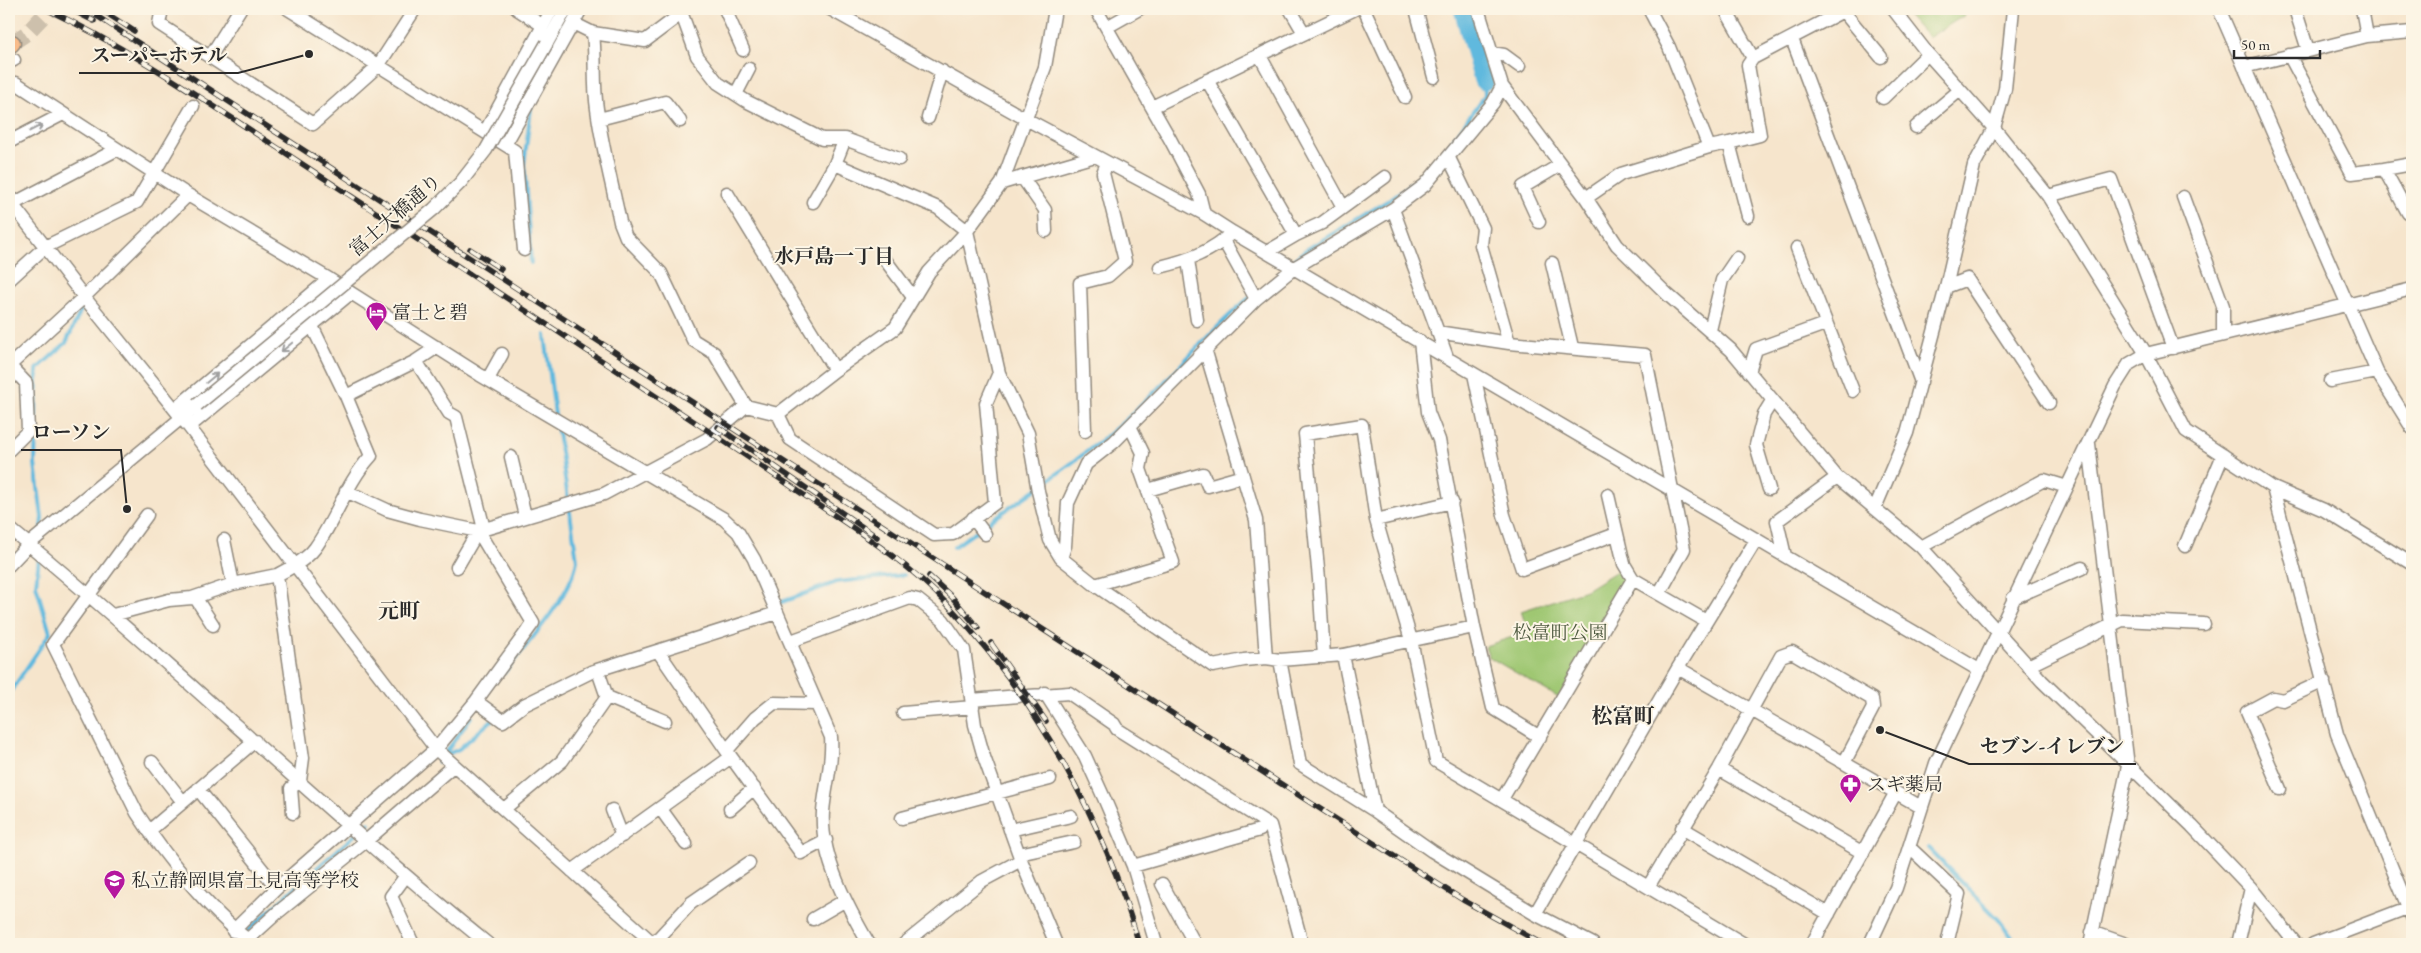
<svg xmlns="http://www.w3.org/2000/svg" width="2421" height="953" viewBox="0 0 2421 953" font-family="'EB Garamond','Noto Serif JP',serif">
  <style>
    .green { fill: #9fc772; stroke: #65794e }
    .lines { fill: none; stroke-linecap: round; stroke-linejoin: round }
    .stream { stroke: #61b9de; stroke-width: 4 }
    .river { stroke: #61b9de; stroke-width: 21 }
    .major-tunnel { stroke: #cdc0ac; stroke-width: 16; stroke-dasharray: 16 8; stroke-linecap: butt }
    .minor-casing { stroke: #90887c; stroke-width: 15 }
    .major-casing { stroke: #90887c; stroke-width: 19 }
    .minor { stroke: #fff; stroke-width: 12 }
    .major { stroke: #f9bc8a; stroke-width: 16 }
    .rail-casing { stroke: #2b2b2b; stroke-width: 5.5 }
    .rail { stroke: #fcf5e5; stroke-width: 4; stroke-dasharray: 11; stroke-linecap: butt }
    .minor-bridge-casing { stroke: #90887c; stroke-width: 15; stroke-linecap: butt }
    .minor-bridge { stroke: #fff; stroke-width: 12 }
    .oneway { stroke: #a0a0a0 }
    .labels { text-anchor: middle; dominant-baseline: central; stroke-width: 4; stroke-linejoin: round; paint-order: stroke }
    .street-label { font-size: 19px; fill: #2b2b2b; stroke: #fcf5e5 }
    .poi-label { font-size: 19px; fill: #2b2b2b; stroke: #fcf5e5; text-anchor: start }
    .park-label { font-size: 19px; fill: #4e5a40; stroke: #fcf5e5 }
    .neighbourhood-label { font-size: 20px; font-weight: bold; fill: #2b2b2b; stroke: #fcf5e5 }
    .quarter-label { font-size: 21px; font-weight: bold; fill: #2b2b2b; stroke: #fcf5e5 }
    .leader { fill: none; stroke: #2b2b2b; stroke-width: 2 }
    .callout-dot { fill: #2b2b2b; stroke: #fcf5e5; stroke-width: 2 }
    .callout-label { font-size: 20px; text-anchor: middle; font-weight: bold; fill: #2b2b2b; stroke: #fcf5e5; stroke-width: 4; stroke-linejoin: round; paint-order: stroke }
  </style>
  <rect width="100%" height="100%" fill="#fcf5e5"/>
  <filter id="ink" filterUnits="userSpaceOnUse"><feTurbulence type="fractalNoise" baseFrequency=".02" numOctaves="2"/><feDisplacementMap in="SourceGraphic" scale="10" xChannelSelector="R" yChannelSelector="G"/><feConvolveMatrix kernelMatrix="1 2 1 2 8 2 1 2 1" color-interpolation-filters="sRGB"/></filter>
  <filter id="wash" filterUnits="userSpaceOnUse"><feTurbulence type="fractalNoise" baseFrequency=".0096" numOctaves="4" result="noise"/><feDisplacementMap in="SourceGraphic" scale="20" xChannelSelector="R" yChannelSelector="G"/><feGaussianBlur stdDeviation="1.12" result="paint"/><feColorMatrix in="noise" values="0 0 0 0 0 0 0 0 0 0 0 0 0 0 0 0 0 1.4 0 .05"/><feComposite in="paint" operator="in"/></filter>
  <g filter="url(#wash)">
    <rect width="100%" height="100%" fill="#f6e5cc"/>
    <!-- green -->
    <path class="green" d="M1902 9H1963L1965 15 1928 38Z
      M1620 569 1624 585 1559 698 1489 657 1485 646 1528 632 1521 611 1586 590Z"/>
    <g class="lines">
      <!-- stream -->
      <path class="stream" d="M531 108 524 164 531 263
        M1443 154 1485 95 1484 80
        M1291 262 1304 251 1389 200 1431 170
        M545 335 555 415
        M41 530 42 517 35 464 37 369 66 343 81 310
        M954 547C1008 508 1065 471 1116 428 1164 388 1202 337 1249 298
        M779 603 837 582 904 575
        M504 673C526 645 572 595 577 560L557 425
        M9 694 50 633 36 585 39 557
        M446 755 459 749 492 720
        M439 762 471 717
        M1928 848 1999 920 2017 944
        M233 944 319 866 369 823"/>
      <!-- river -->
      <path class="river" d="M1464 9 1484 80"/>
    </g>
  </g>
  <g filter="url(#ink)">
    <g class="lines">
      <!-- major-tunnel -->
      <path class="major-tunnel" d="M12 43 27 33 50 9"/>
      <defs>
        <path id="minor" d="M162 9 159 24 313 124 378 66 415 9
          M288 9 515 151 524 250
          M517 9 542 25
          M680 9 697 56 718 83 746 101 822 139H845L899 159
          M725 9 743 50
          M830 9 1026 119 1204 214 1232 232 1979 670
          M1096 9 1170 139 1199 194 1204 214
          M1290 9 1304 33
          M1364 9 1405 97
          M1416 9 1434 77
          M1478 9 1502 86 1586 198 1617 245 1668 295 1731 350 1837 477 1921 547 2042 681 2192 826 2251 888 2296 944
          M1649 9 1669 47 1709 147
          M1725 9 1753 58 1847 9
          M1893 9 1928 54 1994 128 2048 196 2146 354 2186 431 2273 488 2324 510 2412 564
          M2219 9 2377 372 2412 428
          M2295 9 2308 50
          M2362 9 2367 36
          M1843 11 1881 57
          M573 23 593 33 645 41 681 14
          M1107 27 1139 9
          M593 33C596 58 593 83 597 109 602 147 612 184 620 222L626 237 661 273 693 340 714 353 746 406
          M1792 39 1921 382
          M547 43 566 9
          M1492 53 1504 55 1519 66
          M2289 55 2352 173 2384 169 2408 213
          M1260 56 1343 207
          M210 57 240 9
          M9 62 14 60
          M2244 67 2367 36 2412 32
          M1207 80 1296 235
          M9 86 16 83 188 195 329 279 480 375 724 519 738 532 754 559 831 737C833 764 825 786 823 812 820 856 848 908 869 944
          M1502 86 1493 103 1425 185 1393 209 1294 268 1256 299 1114 442 1086 464 1068 503 1065 546 1061 558 1095 585 1213 666 1244 660 1266 658 1280 660 1343 655 1474 627 1493 708 1540 737
          M736 94 749 69
          M1883 98 1928 54
          M1152 107 1355 9
          M928 118 942 71
          M599 119 665 102 680 121
          M1916 127 1960 90
          M485 132 552 9
          M845 139 835 164 938 208 967 231 999 373 1028 433 1038 491 1050 540 1061 558
          M9 142 63 114
          M506 143 581 9
          M1729 143 1760 135 1748 65 1753 58
          M1449 158 1483 228 1481 245 1509 343
          M2384 169 2412 164
          M1022 177 1045 210 1046 231
          M1002 183 1095 156
          M727 193 835 370
          M2048 196 2111 179 2173 348
          M2183 197 2223 306V335
          M1586 198 1621 174 1709 147 1729 143 1748 216
          M9 200 84 297 189 427 436 749 654 944
          M813 202 835 164
          M9 206 116 150
          M1393 209 1447 357
          M1539 222 1523 187 1560 165
          M1224 241 1256 299
          M1797 248 1853 391
          M1267 252 1296 235 1322 223 1385 177
          M1188 260 1197 320
          M886 261 913 297
          M1552 263 1572 347
          M1160 267C1185 261 1213 252 1232 232
          M9 280 45 247 137 202 193 106
          M1946 287 1967 279 2049 403
          M1710 330 1722 280 1737 258
          M1437 332 1509 343 1645 355 1684 549 1659 594
          M1420 341 1428 412 1439 440 1474 627
          M1205 349 1256 520 1266 658
          M416 361 449 413 456 417 484 529
          M9 365 26 383 28 431 9 450
          M9 366 84 297 188 195
          M1749 372 1756 349 1825 324
          M1474 374 1504 515 1522 569 1616 534
          M488 379 502 354
          M2330 381 2377 372
          M346 396 416 361 437 347
          M175 409 329 279
          M778 414 790 439 934 535 953 534 995 503 986 403 999 373
          M189 427 351 293
          M1085 431 1080 283 1108 276 1125 261 1103 173 1107 163
          M2089 444 2128 766 2090 944
          M511 457 525 516
          M2273 488 2337 734 2412 917
          M1769 489 1756 445 1764 414 1772 401
          M1148 490 1203 474 1208 486 1243 476
          M346 491 387 510 420 519 478 531 604 494 707 439 746 406 778 414 835 370 895 328 929 272 967 231 1002 183 1045 67 1055 9
          M1608 495 1624 564 1633 579
          M1875 508 1907 433 1946 287 1974 165 1994 128 2005 89 2013 9
          M147 515 53 644 137 813C164 855 208 909 248 940
          M973 518 985 534
          M1376 520 1452 502
          M9 528C172 662 324 811 488 944
          M224 540 233 584
          M2185 546 2223 455
          M1921 547 2044 480 2067 487
          M1785 556 1777 521 1837 477
          M9 565 29 544 197 405
          M1095 585 1173 562 1140 469 1143 453 1130 426
          M195 597 213 625
          M2013 598 2082 568
          M113 615 169 600 192 598 233 584 277 575
          M791 641 910 598 918 600 943 620 964 650 975 725 984 757 1021 860 1056 944
          M658 651 731 757 801 853 826 840
          M1343 655 1375 811
          M1324 657 1319 579 1305 434 1362 425 1376 520 1411 640 1436 761 1744 944
          M1280 660 1300 764 1375 811 1432 851 1535 914 1593 944
          M2028 666 2122 620 2204 624
          M1678 668 1921 807
          M1045 693 1085 756 1104 798 1133 866 1156 944
          M1029 696 1069 693 1114 724 1117 729 1270 825 1302 944
          M607 697 665 721
          M972 700 1019 696
          M476 701 503 721 524 705 591 672 777 613
          M903 713 973 707
          M727 750 755 718 774 703 816 704
          M152 762 183 802
          M1719 769 1863 853
          M198 789 277 888
          M2280 789 2247 712 2273 698 2283 700 2324 681
          M1502 799 1633 579 1706 621
          M660 808 686 844
          M504 809 562 761 607 697 598 671
          M730 809 754 788
          M612 810 622 836
          M293 813 291 788 300 781 303 758 277 575C290 568 306 560 315 548 336 519 346 483 371 456L346 396 312 326
          M902 818 1050 779
          M1682 828 1829 914
          M1010 830 1071 816
          M149 831 255 741
          M1909 847 1959 894 1947 944
          M1019 854 1074 842
          M1133 866 1260 830
          M572 871 731 757
          M405 877 391 896 413 944
          M1162 884 1195 944
          M1648 887 1719 769 1781 656 1792 652 1872 699 1873 708 1844 763
          M1535 914 1678 668 1756 540
          M813 919 844 901
          M233 931 277 888 436 749 476 701 533 623 478 531 457 567
          M2092 932 2126 944
          M243 944 277 913 366 841 454 765
          M653 944 691 903 749 863
          M904 944 982 881 1021 860
          M1812 944 1895 794
          M1870 944 1896 888 1936 763 2115 386 2129 364 2146 354 2412 289
          M2238 944 2251 888
          M2313 944 2407 908"/>
        <path id="major" d="M9 45 12 43"/>
      </defs>
      <!-- minor casing -->
      <use href="#minor" class="minor-casing"/>
      <!-- major casing -->
      <use href="#major" class="major-casing"/>
      <!-- minor -->
      <use href="#minor" class="minor"/>
      <!-- major -->
      <use href="#major" class="major"/>
      <defs>
        <path id="rail" d="M46 9C129 48 204 100 281 150 376 213 471 275 566 337 645 389 723 440 801 493 851 527 906 560 948 605 1036 698 1104 821 1139 944
          M70 9 94 21
          M86 9 1289 789 1463 900 1542 944
          M100 9 134 31
          M470 249 501 269
          M718 427 877 537
          M929 576 952 597 978 628
          M991 643 1046 721"/>
      </defs>
      <!-- rail casing -->
      <use href="#rail" class="rail-casing"/>
      <!-- rail -->
      <use href="#rail" class="rail"/>
      <defs>
        <path id="minor-bridge" d="M197 405 434 209 461 182 486 150 547 43"/>
      </defs>
      <!-- minor-bridge casing -->
      <use href="#minor-bridge" class="minor-bridge-casing"/>
      <!-- minor-bridge -->
      <use href="#minor-bridge" class="minor-bridge"/>
    </g>
    <!-- one-way arrows -->
    <defs><path id="oneway-shaft" d="M-6 0H5M1.5-3L5.5 0L1.5 3" fill="none" stroke-width="1.6" stroke-linecap="round" stroke-linejoin="round" transform="scale(1.25)"/></defs>
    <g class="oneway">
      <use href="#oneway-shaft" transform="translate(36 128) rotate(-27)"/>
      <use href="#oneway-shaft" transform="translate(287 347) rotate(141)"/>
      <use href="#oneway-shaft" transform="translate(212 378) rotate(-40)"/>
    </g>
  </g>
  <!-- icons -->
  <defs>
    <symbol id="hotel-pin" viewBox="-11 -11 22 30"><path d="M0 17L-7.5 6A9.5 9.5 0 1 1 7.5 6Z" fill="#b5179e" stroke="#fcf5e5"/><path d="M-6-4.5h1.5V1H6V5H4.5V3h-9V5H-6ZM-4 0a1.8 1.8 0 1 1 3.6 0ZM.5 0V-2.5h3Q6-2.5 6 0Z" fill="#fff"/></symbol>
    <symbol id="pharmacy-pin" viewBox="-11 -11 22 30"><path d="M0 17L-7.5 6A9.5 9.5 0 1 1 7.5 6Z" fill="#b5179e" stroke="#fcf5e5"/><path d="M-2-6h4v4h4v4h-4v4h-4v-4h-4v-4h4Z" fill="#fff"/></symbol>
    <symbol id="school-pin" viewBox="-11 -11 22 30"><path d="M0 17L-7.5 6A9.5 9.5 0 1 1 7.5 6Z" fill="#b5179e" stroke="#fcf5e5"/><path d="M0-5L7-2L0 1L-7-2ZM-4 1L0 2.5L4 1V4Q0 6-4 4Z" fill="#fff"/></symbol>
  </defs>
  <g fill-rule="evenodd">
    <use href="#hotel-pin" x="364" y="300" width="25" height="34"/>
    <use href="#pharmacy-pin" x="1838" y="772" width="25" height="34"/>
    <use href="#school-pin" x="102" y="868" width="25" height="34"/>
  </g>
  <g class="labels">
    <!-- street labels -->
    <g class="street-label">
      <text transform="translate(395 215) rotate(-41)">富士大橋通り</text>
    </g>
    <!-- poi labels -->
    <g class="poi-label">
      <text x="392" y="312">富士と碧</text>
      <text x="1867" y="784">スギ薬局</text>
      <text x="131" y="880">私立静岡県富士見高等学校</text>
    </g>
    <!-- park labels -->
    <g class="park-label">
      <text x="1560" y="632">松富町公園</text>
    </g>
    <!-- neighbourhood labels -->
    <g class="neighbourhood-label">
      <text x="834" y="256">水戸島一丁目</text>
    </g>
    <!-- quarter labels -->
    <g class="quarter-label">
      <text x="399" y="610">元町</text>
      <text x="1623" y="715">松富町</text>
    </g>
  </g>
  <!-- callouts -->
  <path class="leader" d="M309 54L238 73H79M127 509L121 450H21M1880 730L1969 764H2136"/>
  <g class="callout-dot">
    <circle cx="309" cy="54" r="5"/>
    <circle cx="127" cy="509" r="5"/>
    <circle cx="1880" cy="730" r="5"/>
  </g>
  <g class="callout-label">
    <text x="159" y="62">スーパーホテル</text>
    <text x="71" y="439">ローソン</text>
    <text x="2052" y="753">セブン-イレブン</text>
  </g>
  <!-- margin -->
  <rect width="2421" height="953" fill="none" stroke="#fcf5e5" stroke-width="30"/>
  <!-- scale -->
  <path d="M2234 50v8h86v-8" fill="none" stroke="#2b2b2b" stroke-width="2.5"/>
  <text x="2241" y="50" font-size="15" fill="#2b2b2b" stroke="#fcf5e5" stroke-width="4" paint-order="stroke">50 m</text>
</svg>
